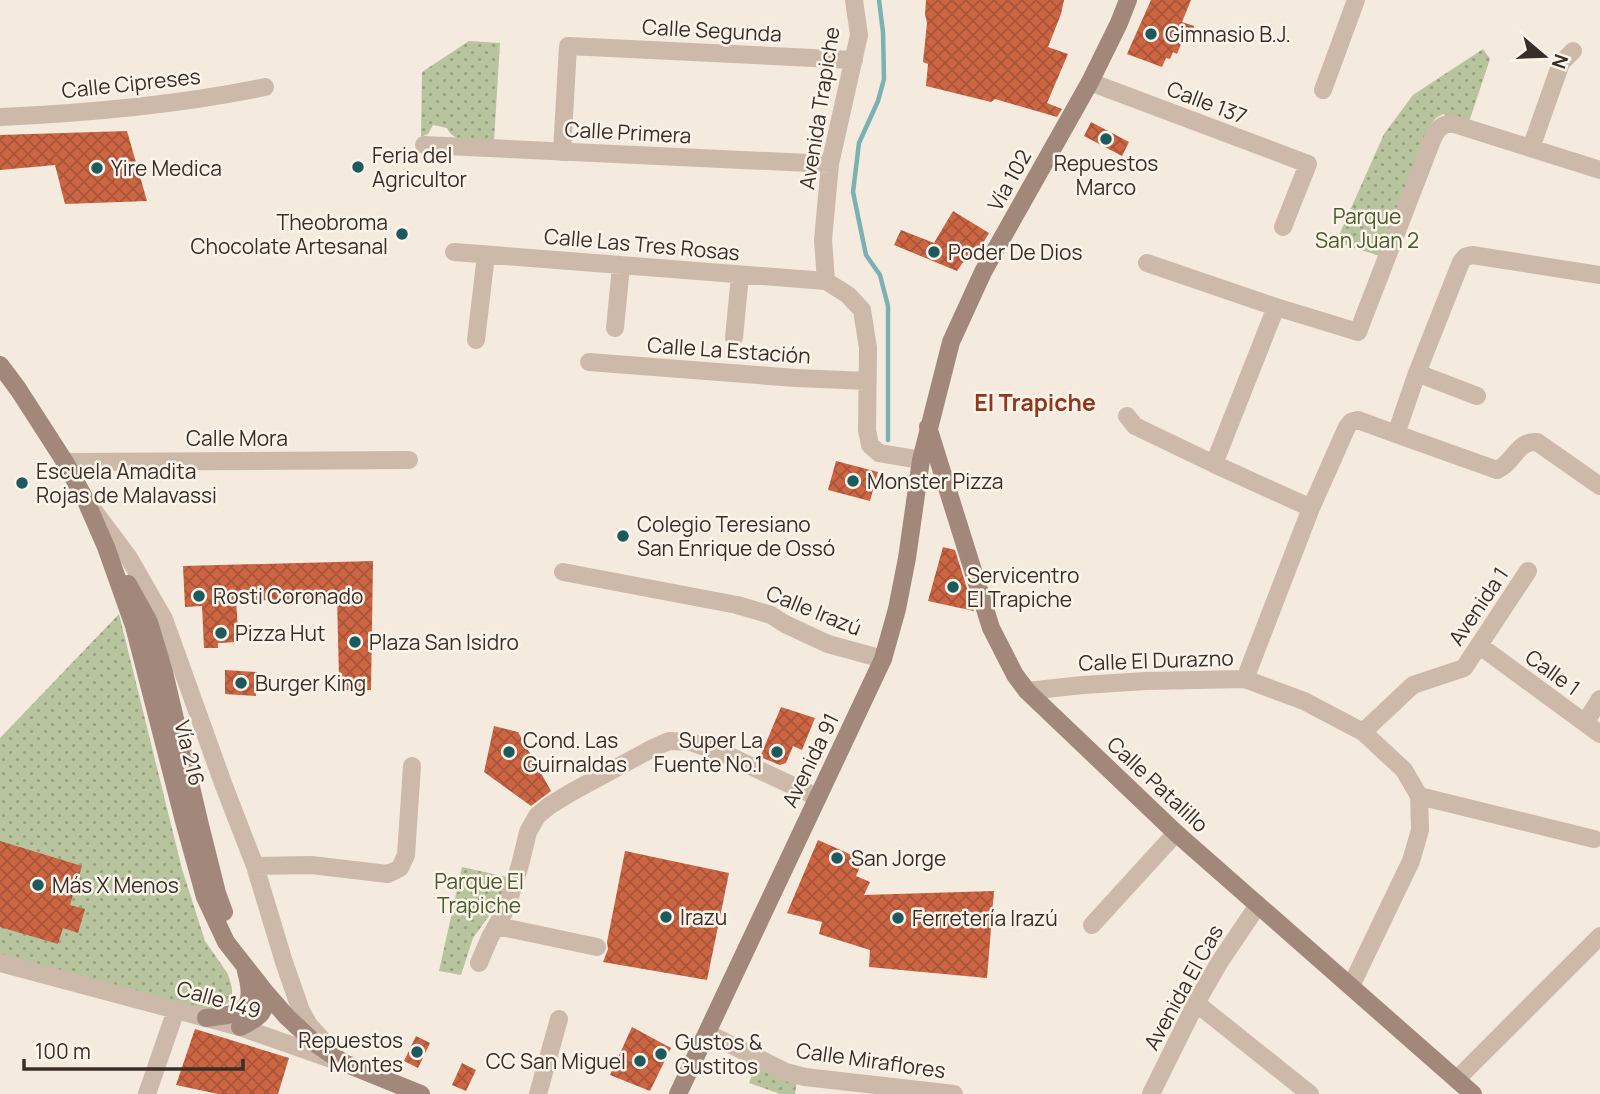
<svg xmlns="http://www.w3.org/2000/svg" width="1600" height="1094" viewBox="0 0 1600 1094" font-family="Manrope,sans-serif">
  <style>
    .park { fill: url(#park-dots) }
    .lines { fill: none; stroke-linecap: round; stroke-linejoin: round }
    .stream { stroke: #7bb1b3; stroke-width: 4.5 }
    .building { fill: url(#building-cross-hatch) }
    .street { stroke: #cdb9a9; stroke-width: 18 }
    .secondary { stroke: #a1887a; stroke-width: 18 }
    .poi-dot { fill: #1c5a5e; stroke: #fbf4eb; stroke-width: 2.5 }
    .labels { text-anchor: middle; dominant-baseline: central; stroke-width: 5; stroke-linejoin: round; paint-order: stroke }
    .street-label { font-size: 21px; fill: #3a2e29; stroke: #fbf4eb }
    .poi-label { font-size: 21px; fill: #3a2e29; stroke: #fbf4eb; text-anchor: start }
    .park-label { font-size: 21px; fill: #495a2b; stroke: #fbf4eb }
    .neighbourhood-label { font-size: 23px; font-weight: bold; fill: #8e381d; stroke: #fbf4eb }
  </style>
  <defs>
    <pattern id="park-dots" width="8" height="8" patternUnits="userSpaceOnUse" patternTransform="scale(1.75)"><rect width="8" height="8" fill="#b7c49d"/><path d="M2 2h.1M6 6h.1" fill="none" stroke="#96a080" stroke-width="1.8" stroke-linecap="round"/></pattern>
    <pattern id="building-cross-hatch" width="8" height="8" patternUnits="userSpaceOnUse" patternTransform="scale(1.75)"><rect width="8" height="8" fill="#cd6543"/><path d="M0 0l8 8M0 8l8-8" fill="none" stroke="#a75438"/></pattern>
  </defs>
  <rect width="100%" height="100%" fill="#f4eade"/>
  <!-- park -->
  <path class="park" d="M469 41 500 43 494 141C478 140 455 145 447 128L433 125 428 134 421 137 422 72Z
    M1483 49 1490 59 1469 122 1443 114 1436 118 1430 125 1380 256 1336 242 1384 134 1413 95Z
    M119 614 182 869 205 941 228 974 232 988V997L228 1003 215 1010H202L0 956V738Z
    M462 867 507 877 499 902 473 938 461 975 439 971Z
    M756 1065 797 1081 795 1094H780L749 1083Z"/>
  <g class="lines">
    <!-- stream -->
    <path class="stream" d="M879 0 883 32 884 79 878 101 859 143 853 192 866 255 880 275 888 306V440"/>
  </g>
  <!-- building -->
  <path class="building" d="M926 0H1064L1061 14 1048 47 1068 54 1047 103 1062 109 1057 117 995 99 991 102 926 86 928 64 923 62 927 23 925 14Z
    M1151 0H1191L1182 22 1194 26 1191 42 1183 39 1177 54 1173 52 1170 59 1166 58 1162 67 1127 54Z
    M1091 122 1129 142 1122 156 1084 136Z
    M127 131 147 201 65 204 55 165 0 170V135Z
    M953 211 989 233 976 255 970 252 957 271 894 245 901 230 934 243Z
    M836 461 878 472 870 501 828 490Z
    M943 547 955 550 974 611 928 601Z
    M373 561 371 690H344L343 677H339L337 598 236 601 239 642 218 643V648H204L202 606 185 607 183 566Z
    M225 670 257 672 256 696 225 694Z
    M781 707 815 718 802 750 793 746 786 763 780 765 760 757Z
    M494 726 518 732 551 791 531 806 484 772Z
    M818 840 863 860 856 876 870 882 864 895 994 891 987 978 869 967 870 950 819 934 822 922 787 913Z
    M0 841 82 866 70 905 85 909 78 933 63 928 58 944 0 927Z
    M625 851 729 873 707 980 603 962 608 949 607 942Z
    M632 1027 671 1048 650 1091 610 1075Z
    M195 1029 289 1058 278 1094H218L176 1085Z
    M416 1036 430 1043 418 1068 404 1061Z
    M462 1063 476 1070 466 1091 452 1085Z"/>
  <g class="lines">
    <!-- street -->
    <path class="street" d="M854 0 859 35 830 164 823 240 826 281 848 295 862 310 868 348 867 430 870 445 879 453 921 460
      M1090 82 1308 164 1283 227
      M1323 90 1356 0
      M0 117C88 113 178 105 265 87
      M424 145 830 164
      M1531 148 1561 63 1573 51
      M562 152 568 46 854 60
      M454 252 826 281
      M1147 263 1276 307
      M615 328 621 266
      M734 338 740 275
      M476 340 486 255
      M589 362 796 378 867 381
      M1417 373 1477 396
      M1127 416 1135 426 1214 464
      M1396 434 1497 470C1513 464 1517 440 1537 442L1600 486
      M65 462 409 460
      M1311 508 1214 464 1276 307 1358 332 1433 138C1437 129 1441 125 1451 123L1600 170
      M94 511 129 558 164 619 224 786 255 866 284 962 301 1011 309 1025 330 1048
      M563 572 737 605 771 615 785 624 828 644 883 659
      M1480 646 1600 734
      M1245 679 1311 508 1347 427 1351 422 1358 420 1396 434 1417 373 1461 262 1465 257 1472 255 1600 275
      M1027 691 1083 685 1146 681 1245 679 1304 701 1363 732 1404 770 1419 796 1420 830 1411 861 1351 986
      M1585 723 1600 699
      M1363 732 1413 685 1464 668 1528 571
      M1419 796 1594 839
      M255 866 311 865 388 874 400 868 406 855 412 766
      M1092 925 1176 833
      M497 926 597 947
      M0 963 240 1027 334 1060
      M479 963 490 937 506 909 520 865 528 832 537 816 549 806 570 793 653 748 669 741 691 742 727 755 817 797
      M1196 1003 1310 1094
      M707 1033 786 1072 805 1077 954 1094
      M1457 1079 1600 936
      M147 1094 176 1010
      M538 1094 559 1019
      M1151 1094 1196 1003 1219 963 1258 905"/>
    <!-- secondary -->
    <path class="secondary" d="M0 365 18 389 65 462 86 501 106 547 134 626 184 821 205 897 226 942 266 993 287 1017 316 1044 344 1063 421 1094
      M928 427 991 628 1015 675 1027 691 1176 833 1473 1094
      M128 584 149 622 164 672 200 825 217 893 224 912
      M206 1018C243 1014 257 1011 246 971
      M240 1027C258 1018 266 1015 266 993
      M678 1094 883 659 897 609 907 558 921 460 951 342 983 272 1090 82 1119 23 1128 0"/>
  </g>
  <!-- markers -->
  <g class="poi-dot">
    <circle cx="1151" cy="34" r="7"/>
    <circle cx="1106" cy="139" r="7"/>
    <circle cx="358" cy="167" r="7"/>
    <circle cx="97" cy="168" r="7"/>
    <circle cx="402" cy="234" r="7"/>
    <circle cx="934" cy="252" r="7"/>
    <circle cx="853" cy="481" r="7"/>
    <circle cx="22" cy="483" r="7"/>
    <circle cx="623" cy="536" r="7"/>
    <circle cx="953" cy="587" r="7"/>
    <circle cx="199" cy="596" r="7"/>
    <circle cx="221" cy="633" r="7"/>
    <circle cx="355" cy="642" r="7"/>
    <circle cx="241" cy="683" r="7"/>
    <circle cx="509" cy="752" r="7"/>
    <circle cx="777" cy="752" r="7"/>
    <circle cx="837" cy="858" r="7"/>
    <circle cx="38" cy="885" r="7"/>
    <circle cx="666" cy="917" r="7"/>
    <circle cx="898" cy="918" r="7"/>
    <circle cx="417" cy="1052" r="7"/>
    <circle cx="661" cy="1054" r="7"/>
    <circle cx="640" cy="1061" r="7"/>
  </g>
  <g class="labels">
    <!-- street labels -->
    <g class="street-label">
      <text transform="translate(712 30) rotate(3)">Calle Segunda</text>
      <text transform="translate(131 83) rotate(-6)">Calle Cipreses</text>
      <text transform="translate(1207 102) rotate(21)">Calle 137</text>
      <text transform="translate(819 108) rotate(-81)">Avenida Trapiche</text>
      <text transform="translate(628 132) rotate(3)">Calle Primera</text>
      <text transform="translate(1009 180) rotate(-61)">Vía 102</text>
      <text transform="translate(642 244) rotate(5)">Calle Las Tres Rosas</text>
      <text transform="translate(729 350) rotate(4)">Calle La Estación</text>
      <text x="237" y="438">Calle Mora</text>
      <text transform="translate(1478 606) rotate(-56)">Avenida 1</text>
      <text transform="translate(814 610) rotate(22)">Calle Irazú</text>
      <text transform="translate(1156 660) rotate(-2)">Calle El Durazno</text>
      <text transform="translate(1553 672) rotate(36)">Calle 1</text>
      <text transform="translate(190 753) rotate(76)">Vía 216</text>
      <text transform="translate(810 760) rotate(-64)">Avenida 91</text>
      <text transform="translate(1158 784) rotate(43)">Calle Patalillo</text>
      <text transform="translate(1183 987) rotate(-61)">Avenida El Cas</text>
      <text transform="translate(219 999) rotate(16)">Calle 149</text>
      <text transform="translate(871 1060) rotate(8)">Calle Miraflores</text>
    </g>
    <!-- poi labels -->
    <g class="poi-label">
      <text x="1165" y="34">Gimnasio B.J.</text>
      <text x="372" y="155">Feria del<tspan x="372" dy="24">Agricultor</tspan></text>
      <text x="1106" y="163" text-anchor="middle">Repuestos<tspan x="1106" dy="24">Marco</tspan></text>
      <text x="111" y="168">Yire Medica</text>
      <text x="388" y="222" text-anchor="end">Theobroma<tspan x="388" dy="24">Chocolate Artesanal</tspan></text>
      <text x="948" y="252">Poder De Dios</text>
      <text x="36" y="471">Escuela Amadita<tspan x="36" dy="24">Rojas de Malavassi</tspan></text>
      <text x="867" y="481">Monster Pizza</text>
      <text x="637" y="524">Colegio Teresiano<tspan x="637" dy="24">San Enrique de Ossó</tspan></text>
      <text x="967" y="575">Servicentro<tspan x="967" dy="24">El Trapiche</tspan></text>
      <text x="213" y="596">Rosti Coronado</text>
      <text x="235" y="633">Pizza Hut</text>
      <text x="369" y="642">Plaza San Isidro</text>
      <text x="255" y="683">Burger King</text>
      <text x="523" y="740">Cond. Las<tspan x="523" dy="24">Guirnaldas</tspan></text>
      <text x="763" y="740" text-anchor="end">Super La<tspan x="763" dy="24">Fuente No.1</tspan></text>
      <text x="851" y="858">San Jorge</text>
      <text x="52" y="885">Más X Menos</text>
      <text x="680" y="917">Irazu</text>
      <text x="912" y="918">Ferretería Irazú</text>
      <text x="403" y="1040" text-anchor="end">Repuestos<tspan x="403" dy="24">Montes</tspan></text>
      <text x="675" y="1042">Gustos &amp;<tspan x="675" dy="24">Gustitos</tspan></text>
      <text x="626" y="1061" text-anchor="end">CC San Miguel</text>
    </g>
    <!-- park labels -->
    <g class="park-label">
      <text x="1367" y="216">Parque<tspan x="1367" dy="24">San Juan 2</tspan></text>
      <text x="479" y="881">Parque El<tspan x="479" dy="24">Trapiche</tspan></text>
    </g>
    <!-- neighbourhood labels -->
    <g class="neighbourhood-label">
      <text x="1035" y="402">El Trapiche</text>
    </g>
  </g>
  <!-- north arrow -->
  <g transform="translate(1544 56) rotate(109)" stroke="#fbf4eb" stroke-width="5" paint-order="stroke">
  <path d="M0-5L12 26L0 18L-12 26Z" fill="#3a2e29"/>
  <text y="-10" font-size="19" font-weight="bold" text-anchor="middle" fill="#3a2e29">N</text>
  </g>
  <!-- scale -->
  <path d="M24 1059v10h219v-10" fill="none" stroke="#3a2e29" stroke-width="3.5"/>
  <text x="35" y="1059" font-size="21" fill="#3a2e29" stroke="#fbf4eb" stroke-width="5" paint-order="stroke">100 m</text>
</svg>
